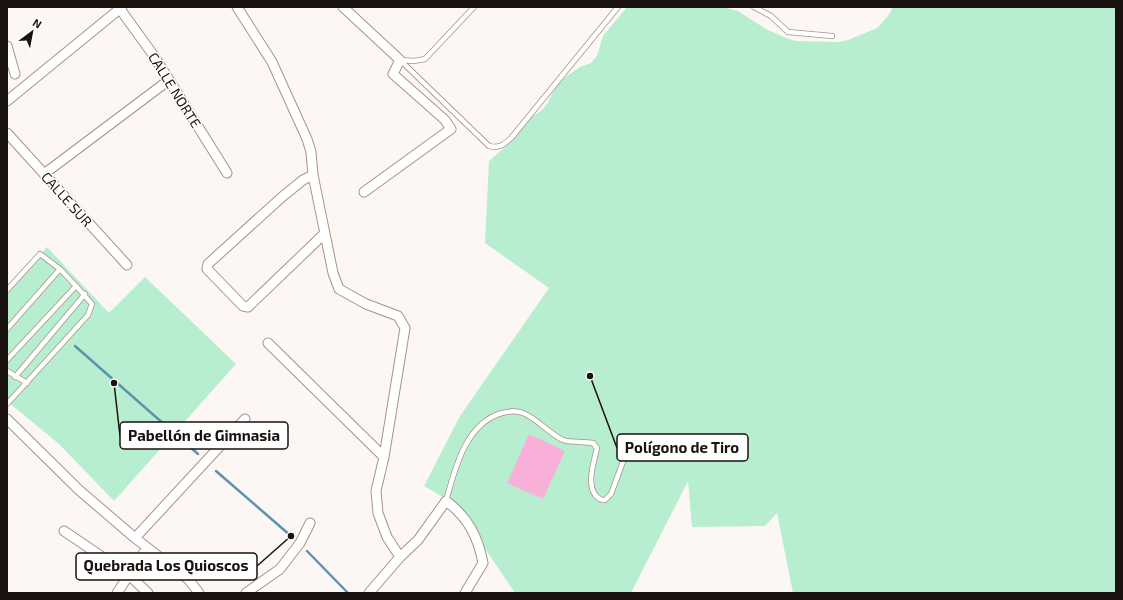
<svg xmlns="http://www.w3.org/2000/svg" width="1123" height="600" viewBox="0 0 1123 600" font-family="'Exo 2',sans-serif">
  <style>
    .green { fill: #b7eed0 }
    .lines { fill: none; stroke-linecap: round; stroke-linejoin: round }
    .stream { stroke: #5b94ae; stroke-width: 2.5 }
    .building { fill: #f9b0d8 }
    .lane-casing { stroke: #a99286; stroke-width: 6 }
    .street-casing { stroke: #a99286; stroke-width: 11 }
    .lane { stroke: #fff; stroke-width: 4.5 }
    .street { stroke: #fff; stroke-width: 9 }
    .labels { text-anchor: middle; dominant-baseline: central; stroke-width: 3; stroke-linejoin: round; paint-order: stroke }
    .street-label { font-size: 14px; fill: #1a120e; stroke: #fff }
    .leader { fill: none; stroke: #1a120e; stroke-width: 1.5 }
    .callout-dot { fill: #1a120e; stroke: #fff; stroke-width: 1.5 }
    .callout { fill: #fff; stroke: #1a120e; stroke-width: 1.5 }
    .callout-label { font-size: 15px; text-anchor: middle; font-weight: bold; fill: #1a120e }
  </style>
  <rect width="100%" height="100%" fill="#fcf7f4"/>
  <!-- green -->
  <path class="green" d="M627 7H722L738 11 766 29 786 38 796 41 838 42 848 40 877 28 888 16 893 7H1116V593H793L777 513 765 526 692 527 688 481 631 593H515L455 504 424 486 460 416 549 288 485 243 489 161 512 141 513 135 523 122 541 111 547 104 556 86 564 78 580 67 591 63 597 56 603 36Z
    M47 247 109 313 145 277 236 364 114 501 59 444 7 401V292Z"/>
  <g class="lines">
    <!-- stream -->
    <path class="stream" d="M75 346 198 454
      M216 471 291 536
      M307 551 348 593"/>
  </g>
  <!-- building -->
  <path class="building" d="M529 434 565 451 543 499 507 483Z"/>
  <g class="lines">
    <defs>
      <path id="lane" d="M754 7 771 16 788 32 832 36
        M400 60 489 146C499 149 505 144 512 137L618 7
        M400 60 414 61 425 59 474 7
        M7 290 40 254 60 269 76 286
        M7 329 60 269
        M7 360 76 286 92 304 88 315 7 404
        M7 371 27 383
        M15 377 85 294
        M446 501C455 468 466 423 502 413 509 411 516 410 523 413 538 419 548 433 563 440 571 443 585 441 593 443L597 448C594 462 583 492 602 500H605L611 494 631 440"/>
      <path id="street" d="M237 7 272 62 307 139 311 152 313 175 333 273 339 289 366 304 398 316 405 328 384 457 376 491 378 513 387 537 400 557 369 593
        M343 7 400 60 393 74 445 120 451 129 364 192
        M120 9 154 56 227 173
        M7 46 15 74
        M7 101 122 7
        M7 133 127 265
        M44 174 169 80
        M313 175 303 180 282 197 208 264 207 269 243 306 248 307 324 234
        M268 343 384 457
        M7 419 79 490 135 538 189 580 199 593
        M64 531 129 575 148 593
        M135 538 245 419
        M400 557 418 540 446 501C468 517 478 537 483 563L465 593
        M117 593 147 548
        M246 593 280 569 300 543 310 523"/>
    </defs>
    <!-- lane casing -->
    <use href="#lane" class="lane-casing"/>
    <!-- street casing -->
    <use href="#street" class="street-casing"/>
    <!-- lane -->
    <use href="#lane" class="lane"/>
    <!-- street -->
    <use href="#street" class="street"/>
  </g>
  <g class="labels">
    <!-- street labels -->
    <g class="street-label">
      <text transform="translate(175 90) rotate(58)">CALLE NORTE</text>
      <text transform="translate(67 199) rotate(48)">CALLE SUR</text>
    </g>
  </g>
  <!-- callouts -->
  <path class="leader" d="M114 383L120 436M590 376L617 448M291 536L257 566"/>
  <g class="callout-dot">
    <circle cx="114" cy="383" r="4"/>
    <circle cx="590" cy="376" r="4"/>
    <circle cx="291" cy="536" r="4"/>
  </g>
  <g class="callout">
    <rect x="120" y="422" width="168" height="27" rx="4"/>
    <rect x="617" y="434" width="131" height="27" rx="4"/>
    <rect x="76" y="553" width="181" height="27" rx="4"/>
  </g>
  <g class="callout-label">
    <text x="204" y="441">Pabellón de Gimnasia</text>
    <text x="682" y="453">Polígono de Tiro</text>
    <text x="166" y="571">Quebrada Los Quioscos</text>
  </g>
  <!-- border -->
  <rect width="1123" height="600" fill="none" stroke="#1a120e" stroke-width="16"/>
  <!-- north arrow -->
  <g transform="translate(32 32) rotate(32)" stroke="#ffffff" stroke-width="3" paint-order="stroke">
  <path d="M0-3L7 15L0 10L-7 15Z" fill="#1a120e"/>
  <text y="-6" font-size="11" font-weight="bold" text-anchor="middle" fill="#1a120e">N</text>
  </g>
</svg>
